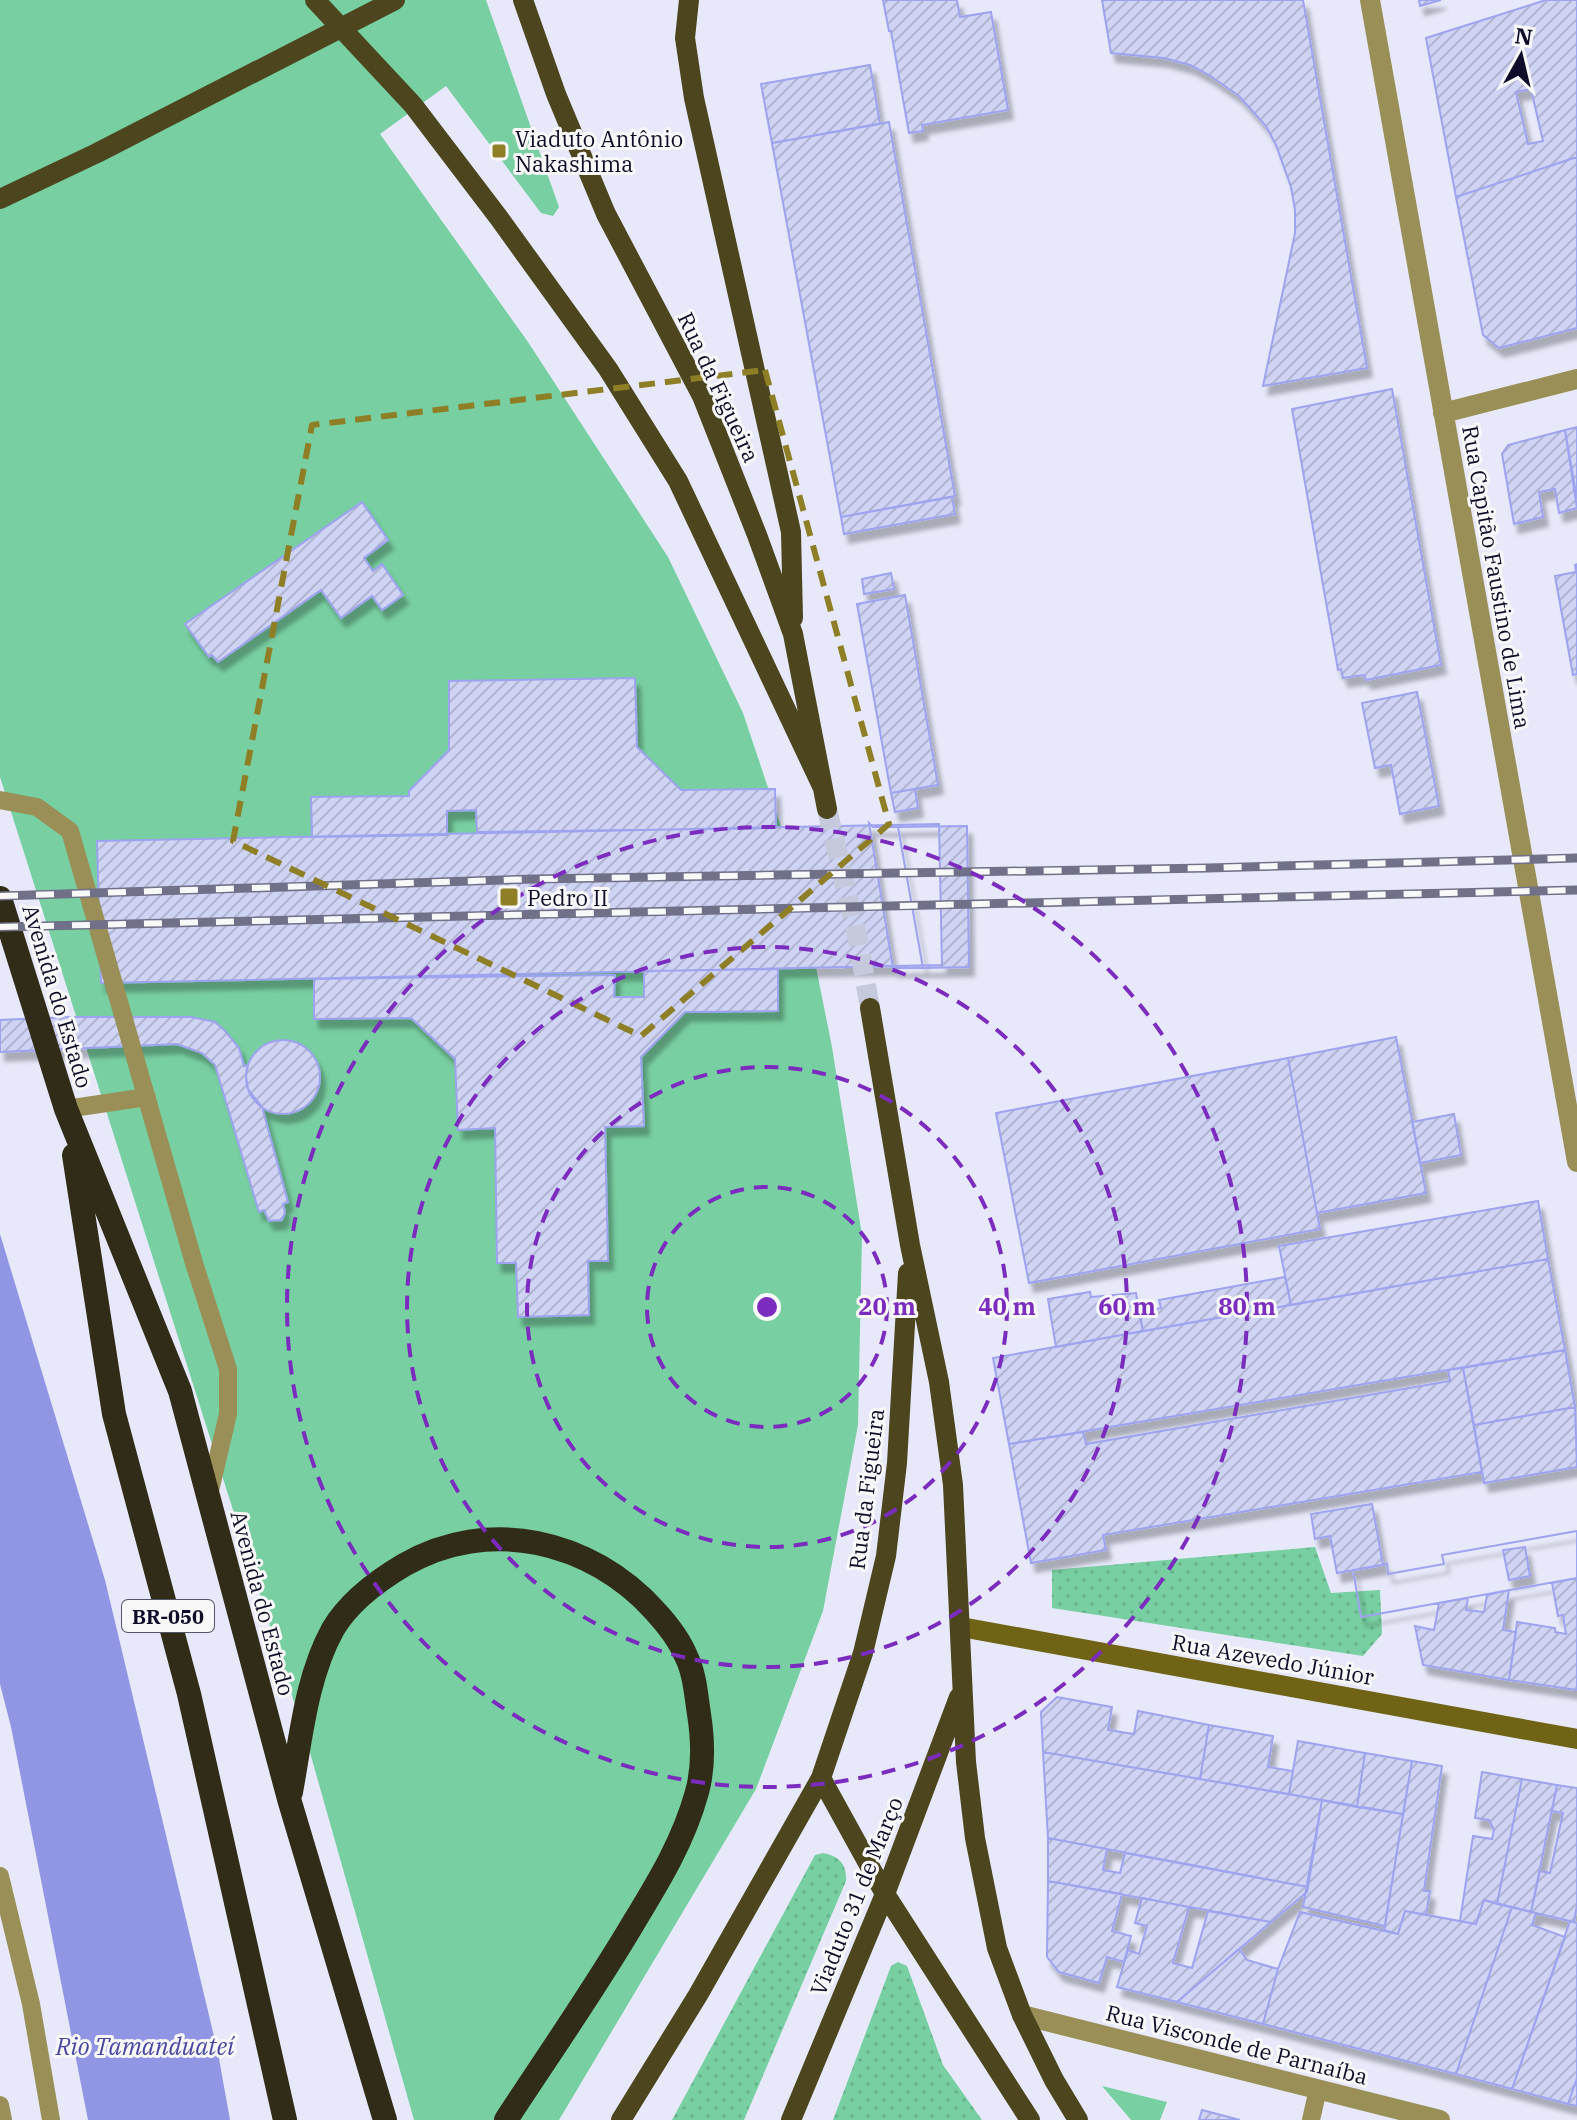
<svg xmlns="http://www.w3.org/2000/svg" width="1577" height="2120" viewBox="0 0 1577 2120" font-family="'IBM Plex Serif',serif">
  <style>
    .green { fill: #78cfa1 }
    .park { fill: url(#park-dots) }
    .water { fill: #9096e4 }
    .building { fill: url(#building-hatch); stroke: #9da3ef; stroke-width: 2; fill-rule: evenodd; filter: url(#shadow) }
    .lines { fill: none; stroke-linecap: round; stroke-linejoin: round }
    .primary-tunnel { stroke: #c6c8db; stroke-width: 20; stroke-dasharray: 20 10; stroke-linecap: butt }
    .lane { stroke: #9a8f56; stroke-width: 18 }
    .street { stroke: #9a8f56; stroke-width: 20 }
    .secondary { stroke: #706315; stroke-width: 20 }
    .primary { stroke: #4c451d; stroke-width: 20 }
    .highway { stroke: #302c17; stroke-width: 24 }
    .rail-casing { stroke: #707188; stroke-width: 9 }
    .rail { stroke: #f8f8f8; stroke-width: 6; stroke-dasharray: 18; stroke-linecap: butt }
    .marked { fill: none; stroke: #8e7f26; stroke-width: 6; stroke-dasharray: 16 10; stroke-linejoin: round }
    .ring { fill: none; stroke: #7b2cbf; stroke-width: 4; stroke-dasharray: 14 10 }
    .poi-dot { fill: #8e7f26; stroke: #f8f8f8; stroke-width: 3 }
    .labels { text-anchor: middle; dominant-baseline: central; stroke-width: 6; stroke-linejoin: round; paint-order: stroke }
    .shield { fill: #f8f8f8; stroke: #545468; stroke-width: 2 }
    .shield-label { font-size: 20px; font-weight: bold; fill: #0e0e2a }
    .poi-label { font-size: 22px; fill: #0e0e2a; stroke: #f8f8f8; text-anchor: start }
    .street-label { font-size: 22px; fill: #0e0e2a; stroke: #f8f8f8 }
    .water-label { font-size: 24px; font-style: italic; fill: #4847a3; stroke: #f8f8f8 }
    .centre { fill: #7b2cbf; stroke: #f8f8f8; stroke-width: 4 }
    .ring-label { font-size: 24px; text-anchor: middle; font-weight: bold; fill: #7b2cbf; stroke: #f8f8f8; stroke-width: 6; stroke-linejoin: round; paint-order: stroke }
  </style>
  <defs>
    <pattern id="park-dots" width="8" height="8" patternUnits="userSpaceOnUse" patternTransform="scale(2)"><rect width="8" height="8" fill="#78cfa1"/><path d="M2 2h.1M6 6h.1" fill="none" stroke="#67b18b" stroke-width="1.8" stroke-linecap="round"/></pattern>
    <pattern id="building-hatch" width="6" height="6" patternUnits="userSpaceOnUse" patternTransform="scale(2)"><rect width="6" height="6" fill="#cfd3f4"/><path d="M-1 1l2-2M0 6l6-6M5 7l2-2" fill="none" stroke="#b1b4d1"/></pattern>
    <filter id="shadow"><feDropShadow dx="5" dy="9" stdDeviation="2" flood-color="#0004"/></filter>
  </defs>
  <rect width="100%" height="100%" fill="#e7e9fa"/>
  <!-- green -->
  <path class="green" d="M0 0H486L559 207 553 216 541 213 446 86 380 134 528 342 668 557 743 713 798 877 832 1047 862 1235 858 1425 823 1611 756 1789 559 2120H414L309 1749 0 777Z
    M1102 2086 1167 2102 1160 2120H1131Z"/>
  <!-- park -->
  <path class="park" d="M1315 1547 1331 1593 1380 1590 1382 1634 1363 1656 1052 1608V1570Z
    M823 1853C839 1856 847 1864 846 1881L744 2120H672L815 1855Z
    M898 1962 907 1966 943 2065 982 2120H833L891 1966Z"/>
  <!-- water -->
  <path class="water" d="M0 1234 105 1580 218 2053 230 2120H88L11 1727 0 1684Z"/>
  <!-- building -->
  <path class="building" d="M883 0H957L960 17 991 12 1008 110 922 125 923 131 909 133 891 31H889Z
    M1102 0H1303L1367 368 1263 386 1295 233V210L1291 187 1276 145 1266 126 1239 96 1209 75 1190 65 1164 58 1111 53Z
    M1419 0H1441L1420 6Z
    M1546 0H1577V157L1456 197 1426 38ZM1531 89 1543 141 1528 144 1516 92Z
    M870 65 880 124 772 143 761 84Z
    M889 122 955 496 841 517 772 143Z
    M1577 157V328L1499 348 1483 335 1456 197Z
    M1392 389 1441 665 1366 680 1364 675 1343 678 1341 669 1338 670 1292 409Z
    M1577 427V499L1565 430Z
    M1565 430 1577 508 1559 513 1555 489 1539 492 1543 517 1514 524 1502 454 1508 445Z
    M952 497 955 514 844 534 841 517Z
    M362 502 388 540 364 558 373 571 382 564 403 595 382 610 372 596 341 618 321 590 218 662 212 655 209 657 185 624Z
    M1577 564V674L1573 675 1555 576 1576 572 1575 565Z
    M891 573 894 589 864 594 862 579Z
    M905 595 938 785 891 793 857 604Z
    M635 678 637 747 681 790 775 789 776 828 477 832 476 810 447 811V835L312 837 311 797 409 796V791L449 750V681Z
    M1417 692 1439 806 1400 814 1391 765 1375 768 1362 703Z
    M915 789 918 808 895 812 891 793Z
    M869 823 873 827H898L923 968H893Z
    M939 824 942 965 101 983 97 841Z
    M967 826 969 967 923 968 898 827Z
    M778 969V1011L685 1012 641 1057 644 1126 605 1127 608 1261H588L589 1315 518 1317 516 1263H497L495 1128 458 1130 455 1059 411 1018 314 1019V979L615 975 614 997H644V971Z
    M71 1017H191L215 1022 225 1031 239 1048 244 1066 248 1065 246 1076 248 1089 262 1107 288 1202 283 1204 285 1212 282 1220 269 1221 264 1210 259 1212 215 1065 202 1053 177 1044 0 1052V1020Z
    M1396 1037 1426 1193 1317 1213 1288 1058Z
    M246 1077a37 37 0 1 1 74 0a37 37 0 1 1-74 0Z
    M1288 1058 1320 1229 1029 1283 996 1113Z
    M1454 1114 1461 1155 1420 1163 1412 1122Z
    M1538 1201 1548 1259 1291 1305 1279 1246Z
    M1548 1259 1565 1350 1009 1444 993 1358Z
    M1285 1277 1291 1305 1143 1331 1139 1313 1161 1308 1159 1300Z
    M1090 1292 1091 1297 1136 1293 1143 1331 1056 1347 1048 1299Z
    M1565 1350 1575 1407 1474 1425 1463 1368Z
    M1463 1368 1482 1472 1103 1535 1106 1550 1031 1563 1009 1444 1083 1432 1086 1444 1450 1381 1448 1370Z
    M1575 1407 1577 1467 1484 1483 1474 1425Z
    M1372 1504 1383 1565 1337 1573 1330 1536 1315 1539 1311 1514Z
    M1577 1531V1578L1361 1617 1353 1570 1387 1564 1388 1574 1444 1564 1442 1555ZM1525 1547 1530 1576 1509 1580 1503 1550Z
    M1577 1531V1578L1361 1617 1353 1570 1387 1564 1388 1574 1444 1564 1442 1555Z
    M1577 1578V1690L1509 1680 1517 1622 1555 1628V1632L1566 1634 1563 1615 1558 1616 1552 1583Z
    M1509 1590 1503 1630 1516 1632 1509 1680 1423 1665 1415 1626 1434 1630 1439 1603 1468 1598 1466 1610 1484 1612 1487 1595Z
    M1057 1697 1112 1707 1108 1730 1134 1734 1138 1711 1209 1725 1200 1779 1043 1752 1041 1712Z
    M1209 1725 1273 1736 1268 1767 1293 1771 1289 1794 1200 1779Z
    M1298 1741 1365 1753 1357 1807 1289 1794Z
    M1043 1752 1322 1800 1308 1887 1048 1838Z
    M1365 1753 1412 1761 1403 1814 1357 1807Z
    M1412 1761 1442 1766 1424 1891H1430L1426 1915 1405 1911 1398 1934 1384 1930Z
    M1482 1772 1522 1779 1497 1904 1484 1900 1476 1924 1460 1921 1473 1836 1492 1839 1494 1830 1489 1820 1475 1818Z
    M1522 1779 1557 1785 1531 1912 1497 1904Z
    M1557 1785 1577 1788V1905L1574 1922 1531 1912 1540 1871 1550 1873 1563 1813 1552 1811Z
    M1322 1800 1403 1814 1385 1926 1303 1907Z
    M1048 1838 1107 1849 1103 1870 1120 1873 1125 1853 1308 1887 1307 1892 1271 1922 1048 1881Z
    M1048 1881 1122 1894 1112 1931 1131 1936 1124 1962 1107 1957 1099 1983 1059 1972 1047 1957Z
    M1142 1898 1189 1907 1173 1963 1192 1968 1208 1911 1271 1922 1177 2002 1117 1987 1128 1950 1139 1954 1147 1926 1135 1923Z
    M1484 1900 1512 1907 1456 2074 1263 2024 1278 1969 1300 1912 1398 1934 1405 1911 1476 1924Z
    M1512 1907 1536 1913 1532 1925 1565 1937 1512 2089 1456 2074Z
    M1570 1921 1577 1923V2078L1568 2104 1512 2089Z
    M1239 1949 1247 1960 1278 1969 1263 2024 1177 2002Z
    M1577 2078V2106L1568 2104Z
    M1202 2110 1240 2120H1199Z"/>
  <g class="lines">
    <!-- primary-tunnel -->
    <path class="primary-tunnel" d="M827 809 858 940 870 1008"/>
    <!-- lane -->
    <path class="lane" d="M0 800 37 807 70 831 194 1263 228 1369V1414L209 1495
      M66 1109 147 1097
      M0 1876 31 2004 51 2120
      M0 2105 3 2120
      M1311 2120 1318 2089"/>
    <!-- street -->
    <path class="street" d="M1370 0 1577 1162
      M1443 413 1577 379
      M1022 2015 1440 2120"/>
    <!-- secondary -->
    <path class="secondary" d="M961 1627 1577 1739"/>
    <!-- primary -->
    <path class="primary" d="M315 0 413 105 499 218 608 369 678 481 822 786
      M523 0 556 94 606 214 702 396 757 535 793 634 827 809
      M689 0 685 38 694 98 791 532 793 618
      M0 199 97 153 395 0
      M870 1008 910 1245 939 1382 953 1485 966 1762 975 1838 997 1948 1022 2015 1054 2080 1078 2120
      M821 1778 885 1894 1030 2120
      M621 2120 698 1995 821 1778 863 1653 886 1556 897 1463 908 1273
      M791 2120 885 1894 959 1697"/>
    <!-- highway -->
    <path class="highway" d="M0 898 66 1109 180 1391 289 1799 385 2120
      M74 1155 114 1414 189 1694 285 2120
      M291 1792C301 1738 306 1678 333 1629 349 1602 377 1581 404 1565 488 1516 591 1540 655 1611 667 1624 679 1639 686 1656 695 1674 696 1695 699 1714 703 1740 704 1767 697 1792 684 1840 659 1881 634 1922 594 1990 549 2054 506 2120"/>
    <defs>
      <path id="rail" d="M0 896 535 879 1208 868 1577 858
        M0 927 1577 890"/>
    </defs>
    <!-- rail casing -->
    <use href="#rail" class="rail-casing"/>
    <!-- rail -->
    <use href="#rail" class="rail"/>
  </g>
  <!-- marked area -->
  <path class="marked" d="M765 370 889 824 641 1036 233 841 312 425Z"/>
  <!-- distance rings -->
  <g class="ring">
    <circle cx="767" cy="1307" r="120"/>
    <circle cx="767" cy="1307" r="240"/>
    <circle cx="767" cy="1307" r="360"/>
    <circle cx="767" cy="1307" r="480"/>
  </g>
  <!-- markers -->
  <g class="poi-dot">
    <rect x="491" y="143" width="16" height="16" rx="4"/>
    <rect x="499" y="887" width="20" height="20" rx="4"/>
  </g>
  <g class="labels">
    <!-- shield labels -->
    <rect class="shield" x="122" y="1600" width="92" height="32" rx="6"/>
    <g class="shield-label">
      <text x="168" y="1616">BR-050</text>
    </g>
    <!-- poi labels -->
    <g class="poi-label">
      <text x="515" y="138">Viaduto Antônio<tspan x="515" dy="25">Nakashima</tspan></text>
      <text x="527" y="897">Pedro II</text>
    </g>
    <!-- street labels -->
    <g class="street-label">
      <text transform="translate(719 387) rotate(65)">Rua da Figueira</text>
      <text transform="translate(1497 577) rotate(80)">Rua Capitão Faustino de Lima</text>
      <text transform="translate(58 996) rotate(73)">Avenida do Estado</text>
      <text transform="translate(866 1489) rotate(-83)">Rua da Figueira</text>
      <text transform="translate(263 1603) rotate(75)">Avenida do Estado</text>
      <text transform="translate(1273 1659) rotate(10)">Rua Azevedo Júnior</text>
      <text transform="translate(856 1896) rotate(-68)">Viaduto 31 de Março</text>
      <text transform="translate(1237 2044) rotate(14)">Rua Visconde de Parnaíba</text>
    </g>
    <!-- water labels -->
    <g class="water-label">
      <text x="145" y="2046">Rio Tamanduateí</text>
    </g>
  </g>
  <circle cx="767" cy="1307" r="12" class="centre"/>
  <g class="ring-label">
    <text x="887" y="1315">20 m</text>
    <text x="1007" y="1315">40 m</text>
    <text x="1127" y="1315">60 m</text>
    <text x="1247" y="1315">80 m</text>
  </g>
  <!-- north arrow -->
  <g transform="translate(1521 56) rotate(8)" stroke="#f8f8f8" stroke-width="6" paint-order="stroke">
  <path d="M0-6L14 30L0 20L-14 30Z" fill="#0e0e2a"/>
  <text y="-12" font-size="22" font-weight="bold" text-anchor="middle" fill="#0e0e2a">N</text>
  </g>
</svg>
